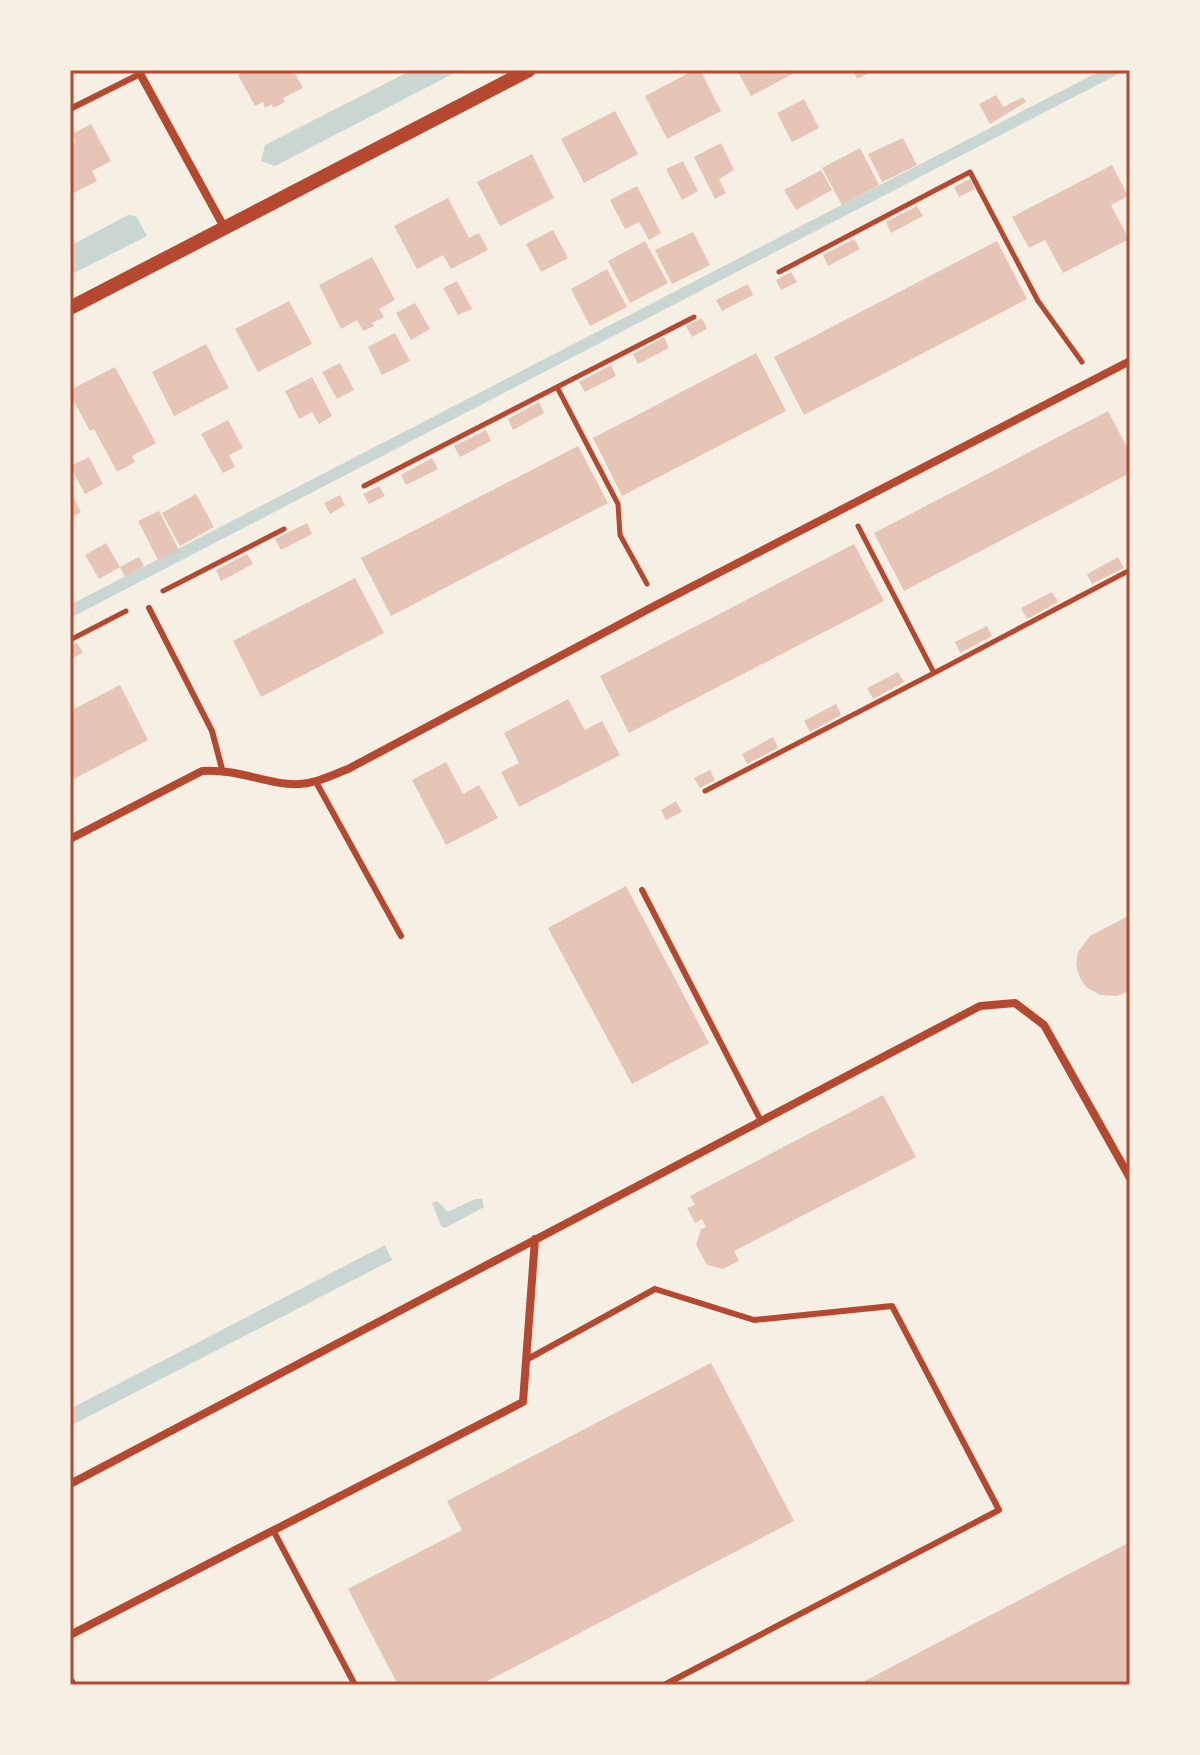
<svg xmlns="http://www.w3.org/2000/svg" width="1200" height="1755" viewBox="0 0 1200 1755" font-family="'IBM Plex Sans',sans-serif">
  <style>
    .water { fill: #c9d6d2 }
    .building { fill: #e6c5b7 }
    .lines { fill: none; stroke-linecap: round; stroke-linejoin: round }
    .path { stroke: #b5482f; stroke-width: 5 }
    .service { stroke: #b5482f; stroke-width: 6 }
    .minor { stroke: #b5482f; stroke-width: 8 }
    .tertiary { stroke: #b5482f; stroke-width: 14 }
    .neatline { fill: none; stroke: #b5482f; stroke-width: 3 }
  </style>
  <rect width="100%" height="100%" fill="#f6efe4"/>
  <!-- water -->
  <path class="water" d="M412 70H460L275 166 261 161 265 145Z
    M1102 70H1126L70 618V605Z
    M128 215 136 216 147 236 70 275V246Z
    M475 1199H482L484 1207 445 1228 441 1226 432 1203 437 1201 448 1212Z
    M385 1245 392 1260 70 1426V1409Z"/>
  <!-- building -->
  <path class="building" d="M246 70H293L303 88 283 98 285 102 273 108 272 104 265 108 263 102 255 106 238 75Z
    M694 70H700L721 111 667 139 645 96Z
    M737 70H800L751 96Z
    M853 70H876L857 79Z
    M996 95 1003 107 1023 97 1026 102 990 124 979 104Z
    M804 99 819 128 792 142 777 113Z
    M615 111 638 154 584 183 561 139Z
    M91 124 111 161 92 171 97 181 70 195V145L76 142 72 134Z
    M903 138 917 165 882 182 868 154Z
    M721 143 734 170 719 179 726 193 715 199 694 157Z
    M860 148 879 185 842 205 822 168Z
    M532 154 554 198 500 226 477 182Z
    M683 161 698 191 682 200 666 169Z
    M1112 165 1128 196 1111 205 1129 239 1063 273 1045 240 1029 248 1012 217Z
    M821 170 832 190 796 210 784 190Z
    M970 179 975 189 959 197 954 187Z
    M637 186 661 233 649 240 639 222 625 229 610 200Z
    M448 198 469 238 479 233 488 250 451 269 443 255 417 269 394 226Z
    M917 206 923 216 891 233 886 222Z
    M553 230 568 258 541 272 526 244Z
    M693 232 710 265 672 284 655 250Z
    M854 239 860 249 828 266 823 255Z
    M645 241 668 283 630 303 608 261Z
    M997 241 1027 299 804 415 774 357Z
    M372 257 395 300 379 309 384 317 372 323 374 326 363 331 357 320 341 329 319 285Z
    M607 269 627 307 590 326 571 289Z
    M791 272 797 282 781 290 776 280Z
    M457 281 472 309 458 315 443 288Z
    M748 284 753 295 722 311 716 300Z
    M289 301 312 344 258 372 235 329Z
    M415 303 430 329 411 340 396 313Z
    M702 318 707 329 692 337 686 326Z
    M395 333 410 361 382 375 368 347Z
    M664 337 669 348 638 364 633 354Z
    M206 344 229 388 174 416 152 372Z
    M756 353 786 411 622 496 593 438Z
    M340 363 354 390 337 399 322 372Z
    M611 365 616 376 585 392 579 382Z
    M115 367 156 443 132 456 135 462 117 472 94 429 90 431 70 394V390Z
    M312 377 332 416 319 424 312 412 299 419 285 391Z
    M539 402 544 413 513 430 508 419Z
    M1108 411 1130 453V473L904 591 874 533Z
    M228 420 243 448 229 455 235 467 223 473 201 434Z
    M486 430 491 441 460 457 454 446Z
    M578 446 608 503 391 616 361 558Z
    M89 457 103 484 85 494 70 466Z
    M432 458 438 469 406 485 401 475Z
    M379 486 385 496 369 504 363 494Z
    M70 491 81 512 70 518Z
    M196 494 214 527 180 546 162 513Z
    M340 495 345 505 330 514 324 503Z
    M159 511 179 550 158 560 138 521Z
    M307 523 312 534 281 550 275 539Z
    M106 543 120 567 139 557 144 566 125 577 120 567 99 579 85 555Z
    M854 544 884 601 629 733 600 676Z
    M247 554 253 564 221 581 216 570Z
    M1118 557 1124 568 1092 584 1087 574Z
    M355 578 384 633 261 697 233 641Z
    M1052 592 1058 602 1027 619 1021 608Z
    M987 626 992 636 960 653 955 642Z
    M77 643 83 653 70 659V647Z
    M898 672 904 682 873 699 867 688Z
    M120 685 148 740 70 781V711Z
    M568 699 585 730 602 721 620 755 519 807 501 772 519 763 504 733Z
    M836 704 841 715 810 732 804 721Z
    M773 737 778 748 747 764 742 754Z
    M446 762 463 794 479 785 498 818 446 845 412 780Z
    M710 770 715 780 700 788 694 778Z
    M676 801 682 812 666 820 661 810Z
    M626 886 709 1043 632 1084 548 928Z
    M1130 915V996L1128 992 1116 996 1100 995 1086 987 1080 978 1076 966 1078 952 1090 936Z
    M883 1095 916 1157 734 1251 739 1261 723 1269 707 1265 696 1245 701 1229 706 1227 702 1219 695 1223 687 1208 695 1205 690 1196Z
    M711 1363 794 1521 480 1685H398L348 1589 462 1530 447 1501Z
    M1130 1542V1685H857Z"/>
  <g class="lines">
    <!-- path -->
    <path class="path" d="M779 272 970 172 1038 301 1082 362
      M557 387 694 317
      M364 486 557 387 618 504 620 535 647 584
      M163 591 284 529
      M70 640 126 611
      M934 673 1130 570
      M705 791 934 673 858 526"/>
    <!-- service -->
    <path class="service" d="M70 109 140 74
      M149 608 212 731 222 769
      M316 782 401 936
      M642 890 761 1121
      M526 1360 655 1289 754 1320 892 1306 999 1510 664 1685
      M273 1530 355 1685
      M70 1678 74 1685"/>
    <!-- minor -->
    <path class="minor" d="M138 70 224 227
      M70 839 202 771C238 768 269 786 300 784 317 783 332 775 348 769L658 604 1130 361
      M70 1484 980 1006 1015 1003 1044 1025 1130 1178
      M70 1635 523 1402 535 1239"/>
    <!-- tertiary -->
    <path class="tertiary" d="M70 308 529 70"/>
  </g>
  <!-- border -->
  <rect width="1200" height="1755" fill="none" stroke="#f6efe4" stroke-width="144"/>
  <rect x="72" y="72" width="1056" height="1611" class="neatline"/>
</svg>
